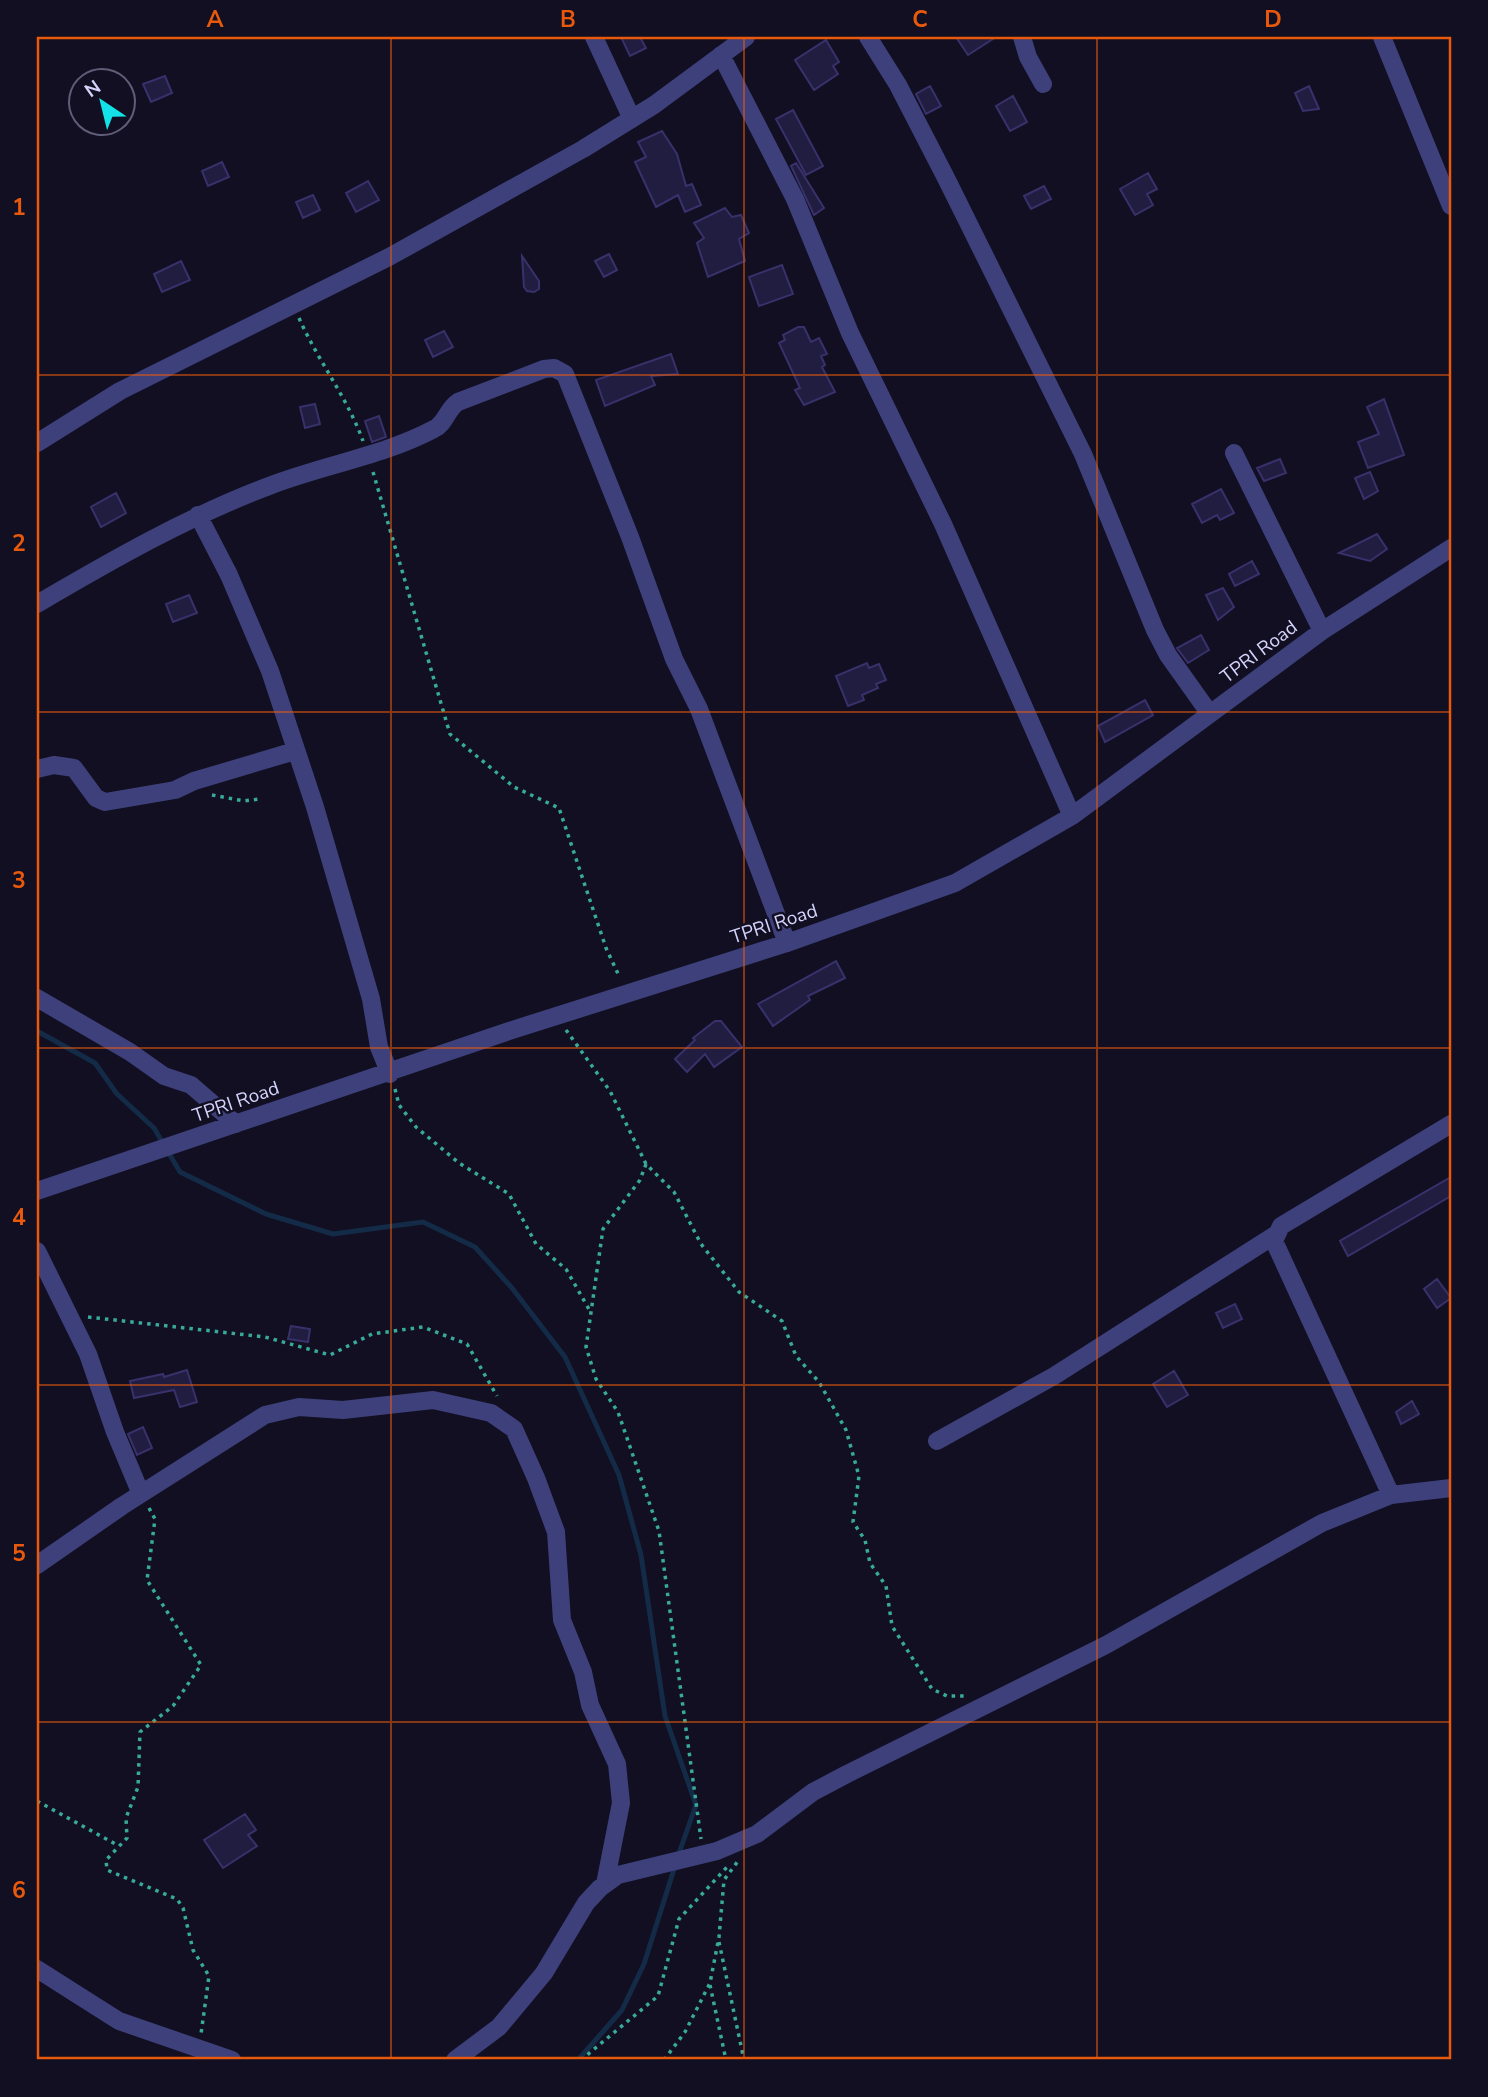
<svg xmlns="http://www.w3.org/2000/svg" width="1488" height="2097" viewBox="0 0 1488 2097" font-family="'Nunito Sans',sans-serif">
  <style>
    .lines { fill: none; stroke-linecap: round; stroke-linejoin: round }
    .stream { stroke: #132b47; stroke-width: 5 }
    .building { fill: #211d40; stroke: #38316b; stroke-width: 2 }
    .path { stroke: #38aa9a; stroke-width: 3.5; stroke-dasharray: 3.5 5; stroke-linecap: butt }
    .minor { stroke: #3e407c; stroke-width: 18 }
    .grid { fill: none; stroke: #e8590c; stroke-width: 2; stroke-opacity: 0.55 }
    .labels { text-anchor: middle; dominant-baseline: central; stroke-width: 5; stroke-linejoin: round; paint-order: stroke }
    .street-label { font-size: 19px; fill: #d4d3fb; stroke: #110f21 }
    .neatline { fill: none; stroke: #e8590c; stroke-width: 2.5 }
    .grid-label { font-size: 23px; text-anchor: middle; font-weight: bold; fill: #e8590c }
  </style>
  <rect width="100%" height="100%" fill="#110f21"/>
  <g class="lines">
    <!-- stream -->
    <path class="stream" d="M37 1031 95 1063 117 1094 154 1128 180 1172 266 1214 333 1234 423 1222 475 1247 512 1288 565 1357 619 1475 641 1555 665 1716 696 1805 678 1856
      M578 2060 622 2010 644 1964 675 1866"/>
  </g>
  <!-- building -->
  <path class="building" d="M621 37H640L646 48 630 56Z
    M956 37H996L968 55Z
    M826 40 839 62 833 66 838 74 814 90 795 60Z
    M165 76 172 93 151 102 143 84Z
    M930 86 941 106 926 114 916 94Z
    M1309 86 1319 109 1303 111 1295 93Z
    M1013 96 1027 122 1010 131 996 106Z
    M793 110 823 166 806 175 776 119Z
    M662 131 677 154 686 186 692 184 701 205 685 212 678 195 656 207 635 162 646 157 638 142Z
    M222 162 229 177 208 186 202 171Z
    M796 163 824 208 814 215 791 166Z
    M1148 173 1157 189 1147 194 1153 205 1135 215 1120 189Z
    M368 181 379 200 356 212 346 193Z
    M1044 186 1051 199 1031 209 1024 196Z
    M313 195 320 210 303 218 296 202Z
    M725 208 732 217 741 215 749 233 739 239 745 261 708 277 697 243 704 238 694 223Z
    M609 254 617 270 604 277 595 261Z
    M522 256 539 281V289L534 292 527 291 524 287Z
    M181 261 190 280 162 292 154 274Z
    M782 265 793 294 759 306 749 277Z
    M798 327H804L811 342 819 338 827 354 821 356 825 365 822 367 835 392 804 405 795 390 800 388 779 343 785 340 783 335Z
    M444 331 453 347 433 357 425 340Z
    M671 354 678 374 651 376 655 385 605 406 596 380Z
    M1384 399 1404 455 1368 468 1358 442 1379 434 1367 407Z
    M315 404 320 424 305 428 300 407Z
    M379 416 386 437 372 442 365 421Z
    M1280 459 1286 473 1264 481 1257 468Z
    M1370 472 1378 491 1364 499 1355 478Z
    M1221 489 1234 513 1220 520 1217 515 1202 523 1192 504Z
    M116 493 126 513 101 527 91 507Z
    M1377 534 1387 549 1370 561 1339 553Z
    M1252 561 1259 574 1235 586 1229 574Z
    M1223 588 1234 607 1218 620 1206 595Z
    M189 595 197 613 173 622 166 604Z
    M1201 635 1209 650 1188 663 1177 648Z
    M867 663 869 668 879 664 886 680 876 684 878 688 862 695 864 700 848 706 836 676Z
    M1145 700 1153 715 1105 742 1098 726Z
    M836 961 845 978 808 996 810 1000 773 1026 758 1004Z
    M715 1021H721L742 1047 714 1067 705 1054 687 1072 675 1059 695 1040 693 1038Z
    M1451 1177V1196L1348 1256 1340 1241Z
    M1437 1279 1451 1298 1437 1308 1424 1289Z
    M1235 1304 1242 1319 1223 1328 1216 1313Z
    M291 1326 310 1329 308 1342 288 1339Z
    M187 1370 197 1402 180 1407 174 1390 134 1398 130 1381 163 1374 164 1377Z
    M1174 1371 1188 1395 1167 1407 1153 1384Z
    M1412 1401 1419 1414 1401 1424 1396 1412Z
    M143 1427 152 1448 137 1455 128 1434Z
    M245 1814 256 1830 248 1835 257 1846 223 1868 204 1840Z"/>
  <g class="lines">
    <!-- path -->
    <path class="path" d="M299 318C318 361 347 397 363 441
      M373 472 450 734 514 787 559 808 606 948 620 978
      M212 795 244 801 259 799
      M566 1030 610 1091 646 1164 674 1192 701 1244 739 1292 782 1321 796 1356 819 1382 846 1430 859 1476 853 1522 865 1540 870 1563 886 1586 892 1626 932 1689 947 1696H964
      M395 1089 399 1105 416 1127 459 1163 509 1194 536 1244 566 1269 590 1311
      M646 1164 640 1180 603 1229 586 1347 596 1379 618 1412 659 1531 701 1839
      M88 1317 265 1337 330 1355 372 1334 423 1327 467 1344 497 1396
      M149 1508 155 1519 147 1580 201 1665 173 1706 140 1732 138 1787 126 1818 127 1838 106 1860 107 1870 177 1899 183 1908 193 1950 209 1976 201 2034
      M37 1801 119 1846
      M719 1942 744 2060
      M710 1985 726 2060
      M581 2060 658 1996 679 1919 728 1866
      M664 2060 685 2032 710 1983 719 1937 724 1880 738 1861"/>
    <!-- minor -->
    <path class="minor" d="M594 37 632 119
      M868 37 898 85 946 178 1083 454 1155 630 1168 655 1210 714
      M1022 37 1028 57 1043 84
      M1382 37 1451 206
      M721 55 795 199 850 333 943 524 1072 816
      M37 443 120 391 389 257 583 149 654 105 746 37
      M1234 453 1322 631
      M198 515 229 575 270 671 315 807 371 999 379 1047 390 1074
      M37 604C112 560 187 517 269 486 323 465 383 456 434 429 446 423 447 409 458 402L544 369 554 368 565 374 630 537 674 659 699 709 787 943
      M37 769 54 765 74 768 96 798 105 802 175 790 194 781 295 751
      M37 998 130 1052 164 1076 191 1085 236 1124
      M37 1191 509 1031 787 943 955 883 1072 816 1322 631 1451 548
      M37 1251 88 1354 115 1432 141 1494
      M937 1441 1054 1376 1275 1235
      M1391 1495 1274 1241 1281 1226 1451 1124
      M37 1565 122 1506 265 1415 299 1407 343 1410 433 1400 491 1413 514 1429 536 1478 556 1532 562 1620 583 1672 590 1705 617 1764 621 1803 605 1884
      M37 1969 119 2021 232 2060
      M455 2060 499 2027 544 1973 586 1903 600 1888 618 1875 717 1851 757 1834 813 1792 847 1774 1106 1645 1322 1523 1391 1495 1451 1488"/>
  </g>
  <!-- grid -->
  <path class="grid" d="M391 37V2060M744 37V2060M1097 37V2060M37 375H1451M37 712H1451M37 1048H1451M37 1385H1451M37 1722H1451"/>
  <g class="labels">
    <!-- street labels -->
    <g class="street-label">
      <text transform="translate(1259 652) rotate(-37)">TPRI Road</text>
      <text transform="translate(774 924) rotate(-18)">TPRI Road</text>
      <text transform="translate(236 1102) rotate(-19)">TPRI Road</text>
    </g>
  </g>
  <!-- border -->
  <rect width="1488" height="2097" fill="none" stroke="#110f21" stroke-width="77"/>
  <!-- north arrow -->
  <g transform="translate(102 102) rotate(325)"><circle r="33" fill="#110f21" stroke="#5f5d78" stroke-width="2"/>
  <path d="M0-5L12 26L0 18L-12 26Z" fill="#13e3e8"/>
  <text y="-10" font-size="19" font-weight="bold" text-anchor="middle" fill="#d4d3fb">N</text>
  </g>
  <rect x="38" y="38" width="1412" height="2020" class="neatline"/>
  <g class="grid-label">
    <text x="215" y="27">A</text>
    <text x="568" y="27">B</text>
    <text x="920" y="27">C</text>
    <text x="1273" y="27">D</text>
    <text x="19" y="215">1</text>
    <text x="19" y="551">2</text>
    <text x="19" y="888">3</text>
    <text x="19" y="1225">4</text>
    <text x="19" y="1561">5</text>
    <text x="19" y="1898">6</text>
  </g>
</svg>
